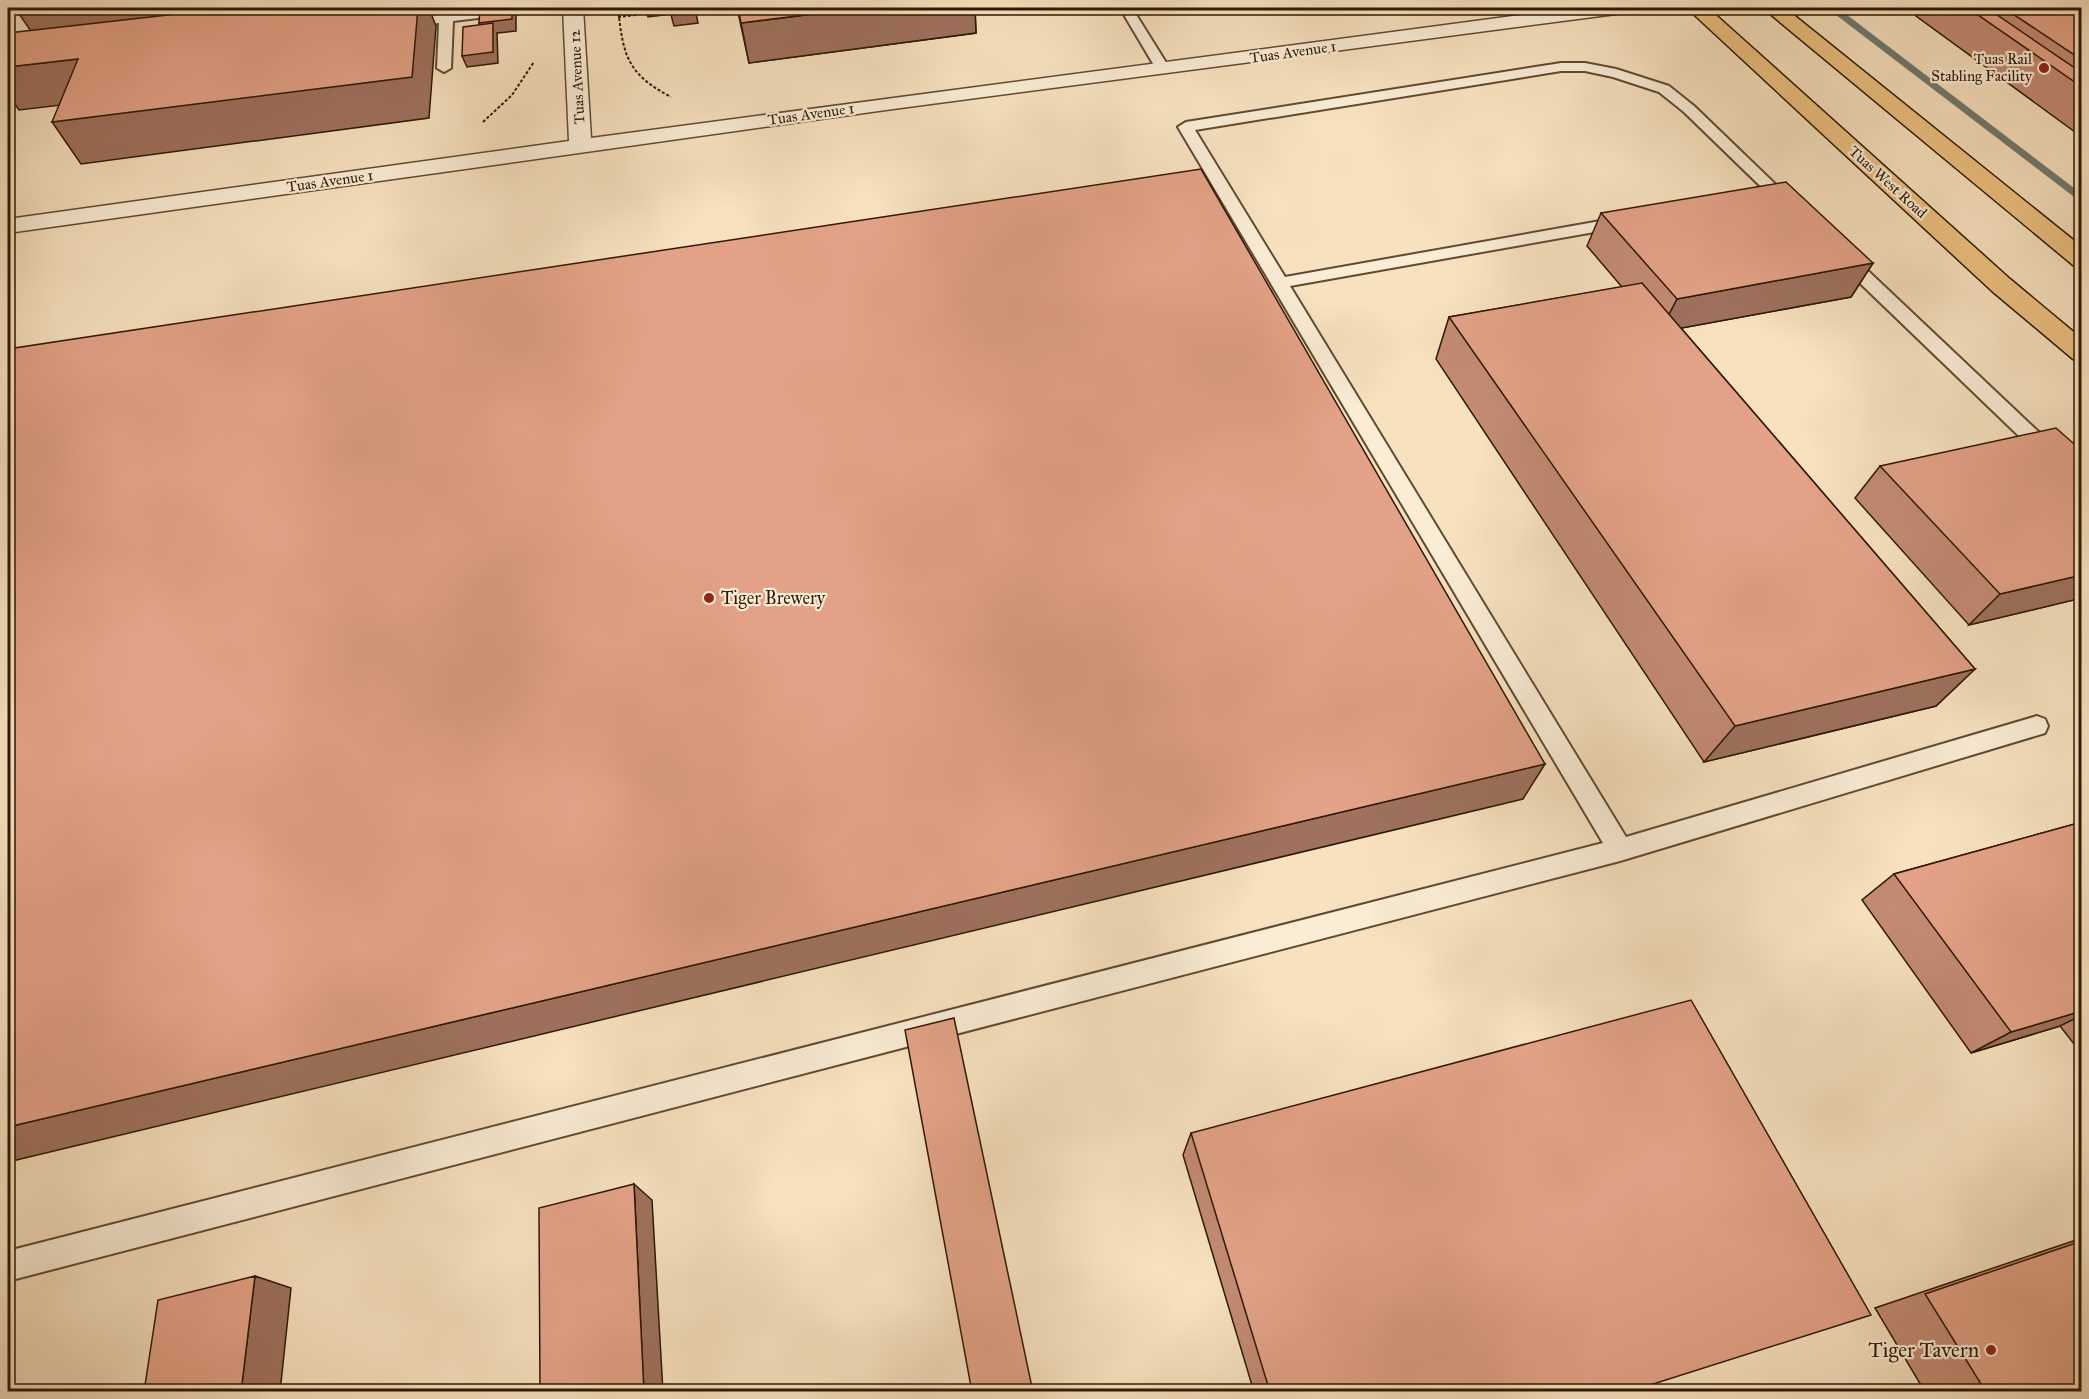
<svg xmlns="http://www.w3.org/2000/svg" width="2089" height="1399" viewBox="0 0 2089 1399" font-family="'IM FELL Great Primer',serif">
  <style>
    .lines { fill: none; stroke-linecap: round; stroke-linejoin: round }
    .stream { fill: #717a70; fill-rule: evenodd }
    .lane-casing { stroke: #604a32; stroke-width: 4 }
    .street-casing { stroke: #604a32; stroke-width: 3 }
    .primary-casing { stroke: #2e1803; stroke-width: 3 }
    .path { stroke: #2e1803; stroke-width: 2; stroke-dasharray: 3 2; stroke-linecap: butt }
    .lane { fill: #faecd5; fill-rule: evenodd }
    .street { fill: #faecd5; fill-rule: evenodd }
    .primary { fill: #ecc080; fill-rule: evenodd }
    .wall { fill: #c38b74; stroke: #2e1803; stroke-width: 1.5 }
    .shaded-wall { fill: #9f715e; stroke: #2e1803; stroke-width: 1.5 }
    .building { fill: #e3a287; stroke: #2e1803; stroke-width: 1.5 }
    .poi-dot { fill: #8f2418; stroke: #faecd5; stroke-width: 2 }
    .labels { text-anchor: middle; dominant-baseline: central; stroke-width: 4.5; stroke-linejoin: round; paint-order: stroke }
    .far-street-label { font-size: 15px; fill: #2e1803; stroke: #faecd5 }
    .far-poi-label { font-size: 15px; fill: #2e1803; stroke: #faecd5; text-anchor: end }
    .poi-label { font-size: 18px; fill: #2e1803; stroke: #faecd5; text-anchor: start }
    .near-poi-label { font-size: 21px; fill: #2e1803; stroke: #faecd5; text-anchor: end }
  </style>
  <rect width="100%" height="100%" fill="#f7e1bf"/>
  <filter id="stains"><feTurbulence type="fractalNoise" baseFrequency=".00333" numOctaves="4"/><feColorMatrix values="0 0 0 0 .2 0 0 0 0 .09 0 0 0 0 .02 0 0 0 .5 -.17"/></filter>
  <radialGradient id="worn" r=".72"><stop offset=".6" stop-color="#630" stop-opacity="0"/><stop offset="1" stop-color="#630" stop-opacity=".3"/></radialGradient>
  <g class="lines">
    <!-- stream -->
    <path class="stream" d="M1827 8H1838L2082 194V203Z"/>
    <defs>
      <path id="lane" d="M499 8H536L529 12 453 21 451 68 444 72 437 68 439 23 402 27 395 23 402 19Z
        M1120 8H1132L1170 69 1168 72H1158Z
        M1882 8H1911C1905 14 1888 14 1882 8Z
        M1561 63H1585L1616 69 1669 86 1694 106 1798 206 1796 209H1784L1684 112 1659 92 1613 77 1585 71H1561L1195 130 1285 277 1623 217 1631 222 1623 227 1290 286 1626 837 2037 716 2045 719 2048 726 2045 733 1620 861 8 1281V1251L1603 843 1178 127 1186 122Z
        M1842 251 1848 252 2082 473V492L2075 490 1836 260 1834 256Z"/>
      <path id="street" d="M563 8H583L591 138 1574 8H1626L1623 12 1616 14 893 109 8 233V219L569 141Z"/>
      <path id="primary" d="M1687 8H1708L2010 279 2082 339V361L2073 359 1992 291Z
        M1763 8H1785L2082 247V267L2073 265Z"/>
    </defs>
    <!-- lane casing -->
    <use href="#lane" class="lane-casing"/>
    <!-- street casing -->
    <use href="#street" class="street-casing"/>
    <!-- primary casing -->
    <use href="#primary" class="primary-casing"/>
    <!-- path -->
    <path class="path" d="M618 8C623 55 627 74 671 97
      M618 17 636 15
      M483 122 512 95 534 62"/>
    <!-- lane -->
    <use href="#lane" class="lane"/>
    <!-- street -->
    <use href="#street" class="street"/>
    <!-- primary -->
    <use href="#primary" class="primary"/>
  </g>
  <!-- wall -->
  <path class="wall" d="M737 8H975L976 33 749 63Z
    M1921 8H2082V137L1916 16Z
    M1601 213 1873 263 1851 297 1681 328 1975 669 1936 706 1704 762 1436 359 1449 317 1622 287 1587 246Z
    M1880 466 2082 598 1969 625 1855 498Z
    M2082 822V1054L2060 1026 1971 1053 1862 900 1894 874Z
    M1191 1133 1628 1392H1254L1183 1155Z
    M2082 1238V1392H1925L1875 1308Z"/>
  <!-- shaded-wall -->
  <path class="shaded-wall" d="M15 8H222L220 17 37 40Z
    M418 8H429L436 26 429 118 81 164 52 122Z
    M512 8H514L516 12V31L497 33 498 63 467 67 462 56 484 35 479 23Z
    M645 8H670L671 14 648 17Z
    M695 8 698 23 674 26 671 15Z
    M861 8H975L976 33 749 63 741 23Z
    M78 59 104 100 19 110 8 94V67Z
    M1873 263 1851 297 1660 332 1677 299Z
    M2082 575V598L1969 625 2000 594Z
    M1975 669 1936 706 1704 762 1735 726Z
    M1545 764 1523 799 8 1162V1127Z
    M2082 1011V1015L2060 1026 1971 1053 2011 1032Z
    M634 1184 652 1200 663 1392H644Z
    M255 1276 291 1288 280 1392H241Z"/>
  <!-- building -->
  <path class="building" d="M230 8H418L412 77 52 122 78 59 8 67V33Z
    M480 8H512V19L479 23Z
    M669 8H695L696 12 671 15Z
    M738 8H861L741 23Z
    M1968 8H1987L2082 73V87Z
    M2004 8H2082V60Z
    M493 23V52L462 56 463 27Z
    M1201 169 1545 764 8 1127V349Z
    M1786 182 1873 263 1677 299 1601 213Z
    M1642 283 1975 669 1735 726 1449 317Z
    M2056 428 2082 451V575L2000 594 1880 466Z
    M2082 822V1011L2011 1032 1894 874Z
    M1691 1000 1871 1315 1628 1392H1270L1191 1133Z
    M954 1018 1033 1392H972L905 1030Z
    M634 1184 644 1392H540L539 1208Z
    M2082 1241V1392H1986L1925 1294Z
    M255 1276 241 1392H144L158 1300Z"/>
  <!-- markers -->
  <g class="poi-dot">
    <circle cx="2044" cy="68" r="6"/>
    <circle cx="709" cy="598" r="6"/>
    <circle cx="1991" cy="1350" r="6"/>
  </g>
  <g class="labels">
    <!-- far-street labels -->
    <g class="far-street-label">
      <text transform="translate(1293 52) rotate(-8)">Tuas Avenue 1</text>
      <text transform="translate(577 77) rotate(-93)">Tuas Avenue 12</text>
      <text transform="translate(811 114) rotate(-8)">Tuas Avenue 1</text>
      <text transform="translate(330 181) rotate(-8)">Tuas Avenue 1</text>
      <text transform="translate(1888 182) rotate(42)">Tuas West Road</text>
    </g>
    <!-- far-poi labels -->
    <g class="far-poi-label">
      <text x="2032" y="59">Tuas Rail<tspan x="2032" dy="17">Stabling Facility</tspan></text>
    </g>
    <!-- poi labels -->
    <g class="poi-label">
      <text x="721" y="598">Tiger Brewery</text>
    </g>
    <!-- near-poi labels -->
    <g class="near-poi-label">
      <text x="1979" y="1350">Tiger Tavern</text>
    </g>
  </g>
  <!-- margin -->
  <rect width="2089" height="1399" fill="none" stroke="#f7e1bf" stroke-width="30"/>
  <rect x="9" y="9" width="2071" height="1381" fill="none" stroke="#2e1803" stroke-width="3"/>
  <rect x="15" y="15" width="2059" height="1369" fill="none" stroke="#2e1803" stroke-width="1.5"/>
  <rect width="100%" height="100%" filter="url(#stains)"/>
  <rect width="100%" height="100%" fill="url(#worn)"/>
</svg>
